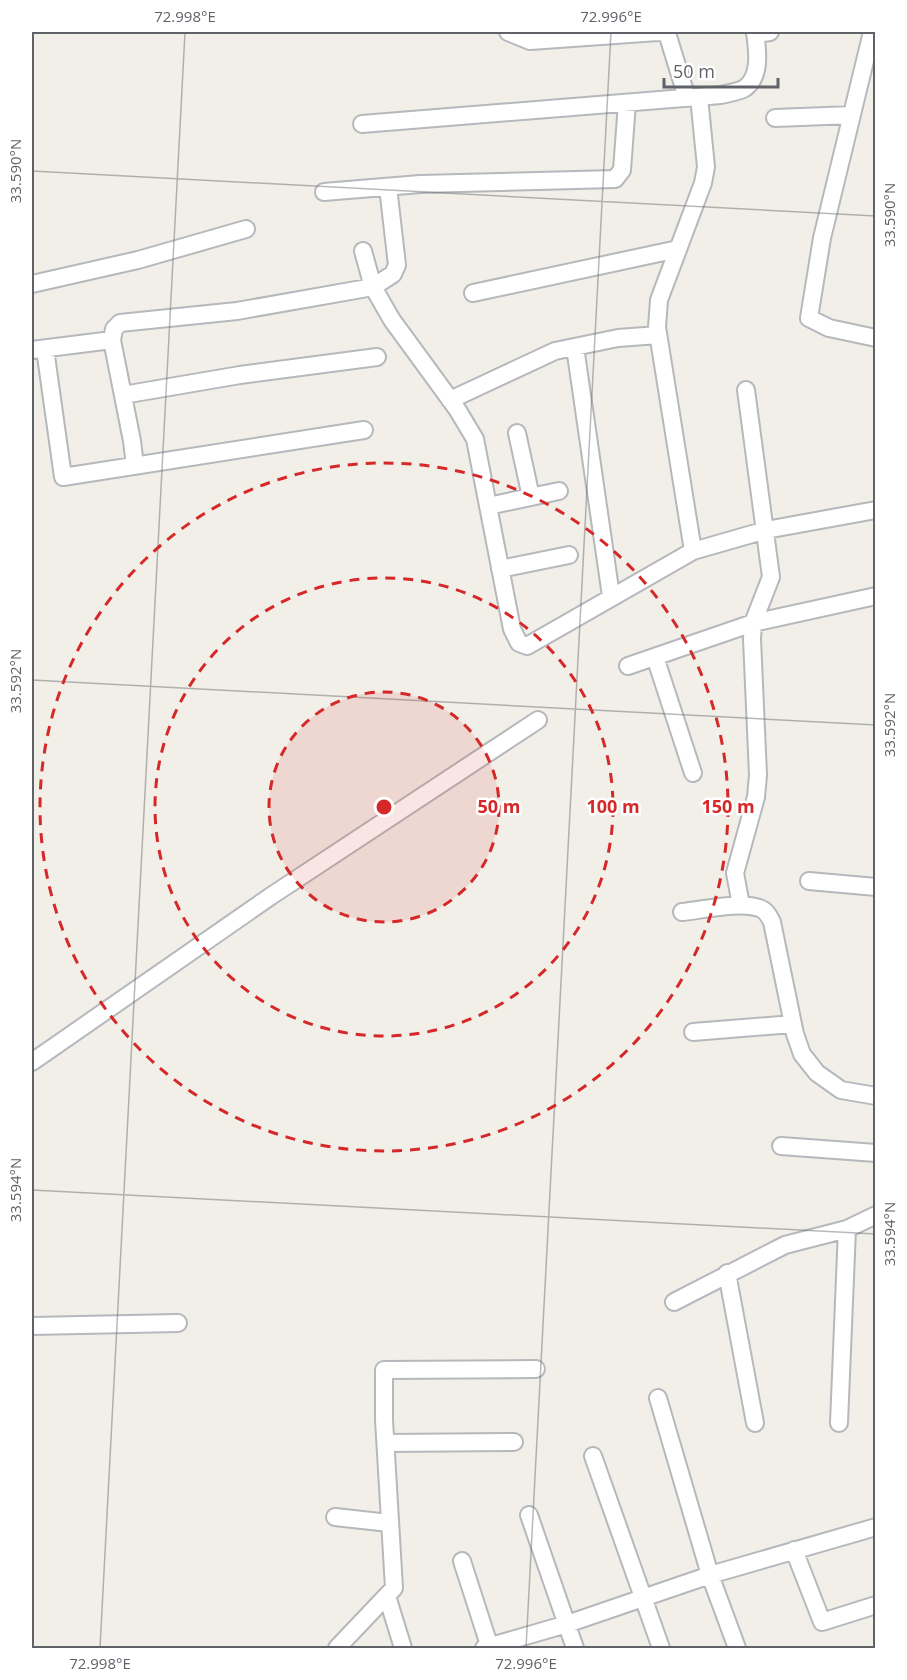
<svg xmlns="http://www.w3.org/2000/svg" width="907" height="1680" viewBox="0 0 907 1680" font-family="'Open Sans',sans-serif">
  <style>
    .lines { fill: none; stroke-linecap: round; stroke-linejoin: round }
    .minor-casing { stroke: #b5b8bc; stroke-width: 20 }
    .minor { stroke: #fff; stroke-width: 16 }
    .ticks { fill: none; stroke: #5f6368; stroke-width: 1.5; stroke-opacity: 0.45 }
    .ring { fill: none; stroke: #d62828; stroke-width: 3; stroke-dasharray: 10 8 }
    .centre { fill: #d62828; stroke: #fff; stroke-width: 3 }
    .ring-label { font-size: 18px; text-anchor: middle; font-weight: bold; fill: #d62828; stroke: #fff; stroke-width: 5; stroke-linejoin: round; paint-order: stroke }
    .neatline { fill: none; stroke: #5f6368; stroke-width: 2 }
    .ticks-label { font-size: 15px; text-anchor: middle; fill: #5f6368 }
  </style>
  <rect width="100%" height="100%" fill="#f1efe8"/>
  <g class="lines">
    <defs>
      <path id="minor" d="M508 32 530 41 658 32 667 33 687 98
        M872 32 822 238 809 318 829 328 876 338
        M755 34 770 32
        M775 118 852 115
        M362 124 721 95C728 93 739 92 745 88 762 76 757 48 755 32
        M324 192 420 184 615 179 622 170 627 103
        M363 251 373 287 392 320 457 409 475 439 512 629 519 643 527 646 693 551 766 530 876 510
        M32 284 138 260 246 229
        M473 293 678 249
        M575 347 611 596
        M45 349 63 477 364 430
        M32 350 112 340
        M123 395 240 375 377 357
        M450 400 555 351 618 338 658 335
        M517 433 531 497
        M135 466 132 441 112 340 114 329 120 323 237 311 373 287 393 274 397 265 388 187
        M488 506 559 491
        M693 551 657 327 659 300 703 183 706 167 699 97
        M500 569 569 555
        M655 657 693 773
        M628 666 753 623 876 596
        M809 881 876 887
        M741 905 735 873 756 797 758 775 752 639 753 623 771 577 746 390
        M682 912C703 910 740 901 759 908 766 910 769 916 772 922L795 1034 802 1054 817 1073 841 1090 876 1096
        M693 1032 793 1024
        M32 1062 271 896 538 720
        M781 1146 876 1153
        M727 1273 755 1423
        M674 1302 785 1245 847 1229 876 1215
        M32 1326 178 1323
        M658 1398 710 1575 737 1648
        M839 1423 847 1229
        M386 1443 514 1442
        M593 1456 661 1648
        M529 1515 575 1648
        M335 1517 389 1523
        M794 1550 822 1622 876 1605
        M462 1561 490 1648
        M387 1596 403 1648
        M337 1648 394 1588 384 1420V1370L536 1369
        M484 1648 567 1624 710 1575 876 1527"/>
    </defs>
    <!-- minor casing -->
    <use href="#minor" class="minor-casing"/>
    <!-- minor -->
    <use href="#minor" class="minor"/>
  </g>
  <!-- ticks -->
  <path class="ticks" d="M32 171 876 216M32 680 876 725M32 1190 876 1234M100 1648 185 32M526 1648 611 32"/>
  <!-- distance rings -->
  <circle cx="384" cy="807" r="115" fill="#d62828" fill-opacity=".12"/>
  <g class="ring">
    <circle cx="384" cy="807" r="115"/>
    <circle cx="384" cy="807" r="229"/>
    <circle cx="384" cy="807" r="344"/>
  </g>
  <circle cx="384" cy="807" r="9" class="centre"/>
  <g class="ring-label">
    <text x="499" y="813">50 m</text>
    <text x="613" y="813">100 m</text>
    <text x="728" y="813">150 m</text>
  </g>
  <!-- border -->
  <rect width="907" height="1680" fill="none" stroke="#ffffff" stroke-width="66"/>
  <!-- scale -->
  <path d="M664 78v9h114v-9" fill="none" stroke="#5f6368" stroke-width="3"/>
  <text x="673" y="78" font-size="18" fill="#5f6368" stroke="#ffffff" stroke-width="4.5" paint-order="stroke">50 m</text>
  <rect x="33" y="33" width="841" height="1614" class="neatline"/>
  <g class="ticks-label">
    <text x="185" y="22">72.998°E</text>
    <text x="611" y="22">72.996°E</text>
    <text transform="translate(16 171) rotate(-90)" y="5">33.590°N</text>
    <text transform="translate(890 215) rotate(-90)" y="5">33.590°N</text>
    <text transform="translate(16 681) rotate(-90)" y="5">33.592°N</text>
    <text transform="translate(890 725) rotate(-90)" y="5">33.592°N</text>
    <text transform="translate(16 1190) rotate(-90)" y="5">33.594°N</text>
    <text transform="translate(890 1234) rotate(-90)" y="5">33.594°N</text>
    <text x="100" y="1669">72.998°E</text>
    <text x="526" y="1669">72.996°E</text>
  </g>
</svg>
